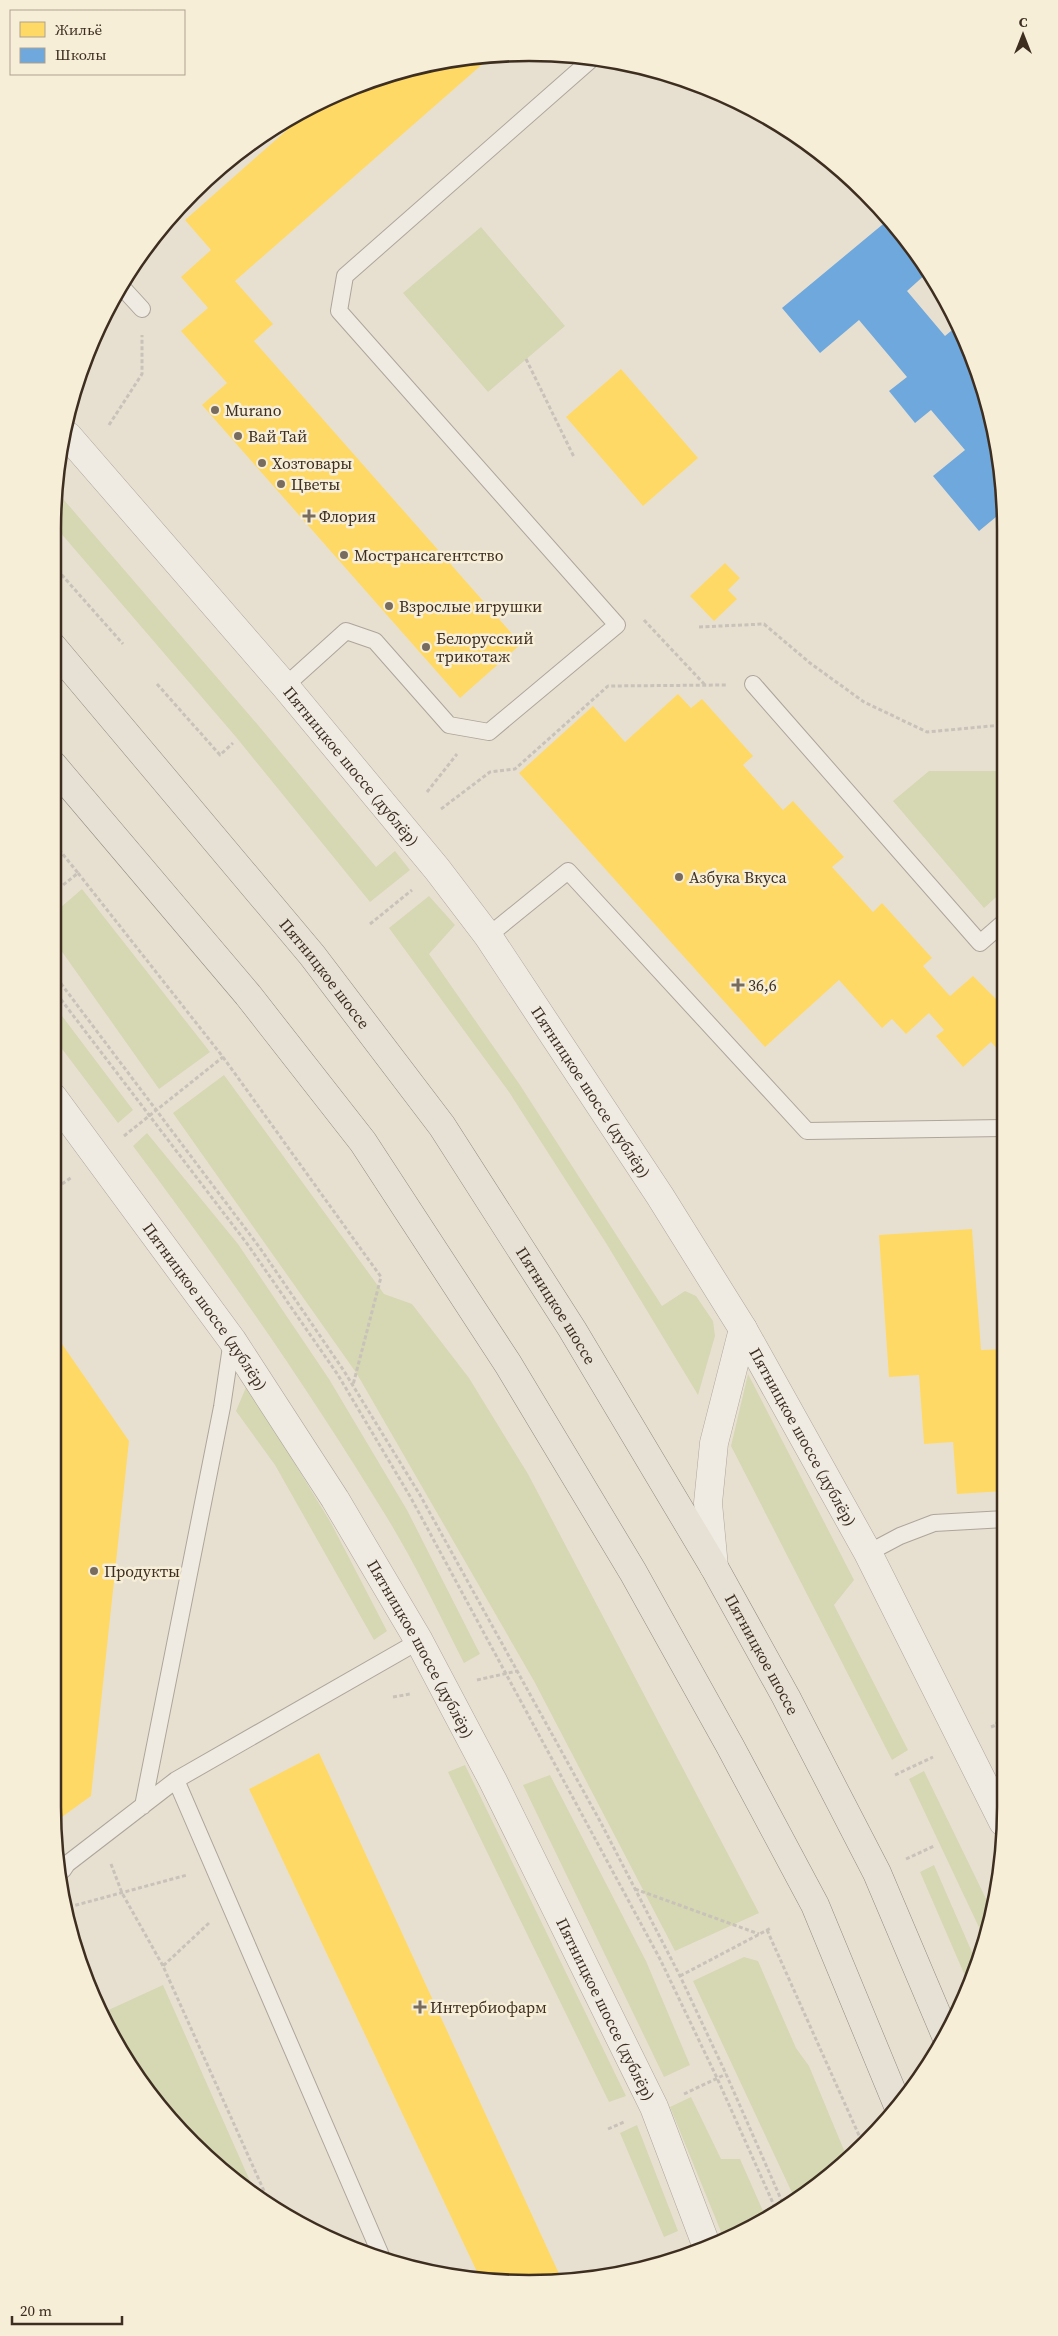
<svg xmlns="http://www.w3.org/2000/svg" width="1058" height="2336" viewBox="0 0 1058 2336" font-family="'Source Serif 4',serif">
  <style>
    .green { fill: #d6d7b3 }
    .homes { fill: #ffd966 }
    .schools { fill: #6fa8dc }
    .lines { fill: none; stroke-linecap: round; stroke-linejoin: round }
    .lane-casing { stroke: #ada599; stroke-width: 18 }
    .street-casing { stroke: #ada599; stroke-width: 29 }
    .primary-casing { stroke: #928b80; stroke-width: 29 }
    .path { stroke: #c8c2b9; stroke-width: 3; stroke-dasharray: 4 2.5; stroke-linecap: butt }
    .lane { stroke: #efebe3; stroke-width: 16 }
    .street { stroke: #efebe3; stroke-width: 28 }
    .primary { stroke: #e6e1d4; stroke-width: 28 }
    .poi-dot { fill: #786c5e; stroke: #f7eed8; stroke-width: 2 }
    .labels { text-anchor: middle; dominant-baseline: central; stroke-width: 5; stroke-linejoin: round; paint-order: stroke }
    .poi-label { font-size: 16px; fill: #3d2e20; stroke: #f7eed8; text-anchor: start }
    .street-label { font-size: 16px; fill: #3d2e20; stroke: #f7eed8 }
    .rim { fill: none; stroke: #3d2e20; stroke-width: 2.5 }
  </style>
  <rect width="100%" height="100%" fill="#e7e0d1"/>
  <!-- green -->
  <path class="green" d="M481 227 565 326 488 392 403 293Z
    M58 493 258 725 376 867 395 851 410 870 370 902 236 737 53 524Z
    M929 771H1002L1003 891 984 908 893 801Z
    M82 889 210 1052 159 1089 53 939V914Z
    M429 896 455 925 429 954 520 1085 662 1306 685 1291 696 1296 713 1321 715 1336 698 1395 606 1243 509 1092 389 928Z
    M53 1004 133 1110 118 1123 53 1037Z
    M224 1075 384 1294 412 1304 469 1378 528 1474 759 1913 675 1951 534 1681 357 1374 173 1113Z
    M147 1133 238 1244 329 1379 407 1510 480 1654 464 1663C439 1614 415 1563 386 1516 308 1388 223 1266 133 1146Z
    M748 1374 854 1580 834 1605 908 1750 892 1760 731 1446Z
    M247 1385 331 1523 387 1631 374 1640 275 1465 236 1411Z
    M465 1765 626 2096 609 2102 448 1772Z
    M924 1771 989 1905 984 1938 909 1779Z
    M550 1775 646 1961 690 2065 664 2077 523 1785Z
    M934 1865 978 1966 969 1985 920 1872Z
    M744 1957 758 1961 796 2048 809 2066 846 2155 794 2197 693 1981Z
    M163 1985 254 2190 171 2121 116 2045 102 2013Z
    M691 2097 721 2159H740L767 2220 724 2239 670 2107Z
    M637 2125 678 2231 664 2237 620 2133Z"/>
  <!-- homes -->
  <path class="homes" d="M494 54 235 281 273 324 254 341 521 644 460 698 202 405 227 383 181 331 208 308 181 277 211 250 185 220 321 100 406 69Z
    M621 369 698 458 643 506 566 417Z
    M725 563 740 578 728 590 737 599 714 621 690 596Z
    M678 694 691 708 702 699 753 756 743 765 783 810 793 801 844 857 832 867 873 912 882 903 932 958 923 966 950 996 973 976 1003 1006V1055L991 1042 963 1067 936 1036 944 1030 929 1013 906 1034 892 1019 882 1028 839 980 765 1047 519 773 593 706 625 742Z
    M972 1229 981 1350 1004 1349 1005 1491 957 1494 953 1442 924 1444 919 1375 889 1377 879 1235Z
    M53 1331 129 1441 91 1796 55 1822 52 1807Z
    M319 1753 561 2278 479 2276 249 1789Z"/>
  <!-- schools -->
  <path class="schools" d="M888 220 907 239 927 273 907 291 945 336 957 326 969 346 975 368 973 369 976 373 1001 467 1002 512 979 531 933 476 965 450 931 410 915 423 889 391 907 377 859 320 820 353 782 308Z"/>
  <g class="lines">
    <defs>
      <path id="lane" d="M120 285 142 309
        M753 684 980 943 1003 923
        M285 686 346 631 375 641 449 725 489 732 617 625 339 311 345 276 594 57
        M488 936 568 871 807 1131 1003 1128
        M868 1553 900 1536 934 1523 1005 1519
        M176 1780 380 2253
        M143 1806 222 1407 232 1340
        M63 1870 67 1864 176 1780 419 1641"/>
      <g id="street">
        <path id="s1" d="M68 436 285 686 437 869 488 936 660 1196 743 1329 868 1553 1003 1822"/>
        <path id="s2" d="M53 1097 232 1340 335 1499 419 1641 493 1781 654 2107 707 2247"/>
        <path d="M714 1567 708 1503 714 1443 743 1329"/>
      </g>
      <g id="primary">
        <path id="s3" d="M53 647 312 955 442 1126 572 1329 714 1567 786 1697 877 1873 946 2036"/>
        <path d="M53 765 248 995 363 1142 508 1364 633 1572 730 1746 815 1905 898 2106"/>
      </g>
    </defs>
    <!-- lane casing -->
    <use href="#lane" class="lane-casing"/>
    <!-- street casing -->
    <use href="#street" class="street-casing"/>
    <!-- primary casing -->
    <use href="#primary" class="primary-casing"/>
    <!-- path -->
    <path class="path" d="M526 359 574 457
      M109 425 142 374V335
      M53 565 123 644
      M644 620 705 685
      M699 627 764 624 810 663 864 702 927 732 1002 725
      M157 684 220 755 233 743
      M427 792 457 754
      M441 809 490 772 515 769 608 686 726 685
      M78 873 223 1057 381 1277 353 1385
      M53 893 78 873 53 842
      M370 924 412 890
      M53 973 260 1248 344 1371 420 1495 601 1823 680 1976 726 2074 784 2206
      M53 989 248 1245 338 1375 411 1498 660 1959 717 2078 777 2212
      M124 1136 223 1057
      M62 1184 72 1177
      M477 1680 517 1671
      M393 1697 410 1694
      M991 1727 996 1725 1005 1703
      M895 1775 933 1757
      M906 1859 934 1846
      M111 1864 122 1893 163 1966
      M635 1889 759 1934
      M69 1907 187 1875
      M209 1923 163 1966 269 2202
      M767 1930 862 2142
      M680 1976 771 1928
      M684 2094 726 2074
      M608 2129 624 2122"/>
    <!-- lane -->
    <use href="#lane" class="lane"/>
    <!-- street -->
    <use href="#street" class="street"/>
    <!-- primary -->
    <use href="#primary" class="primary"/>
  </g>
  <!-- markers -->
  <g class="poi-dot">
    <circle cx="215" cy="410" r="5"/>
    <circle cx="238" cy="436" r="5"/>
    <circle cx="262" cy="463" r="5"/>
    <circle cx="281" cy="484" r="5"/>
    <path d="M306.5 508.5h5v5h5v5h-5v5h-5v-5h-5v-5h5z"/>
    <circle cx="344" cy="555" r="5"/>
    <circle cx="389" cy="606" r="5"/>
    <circle cx="426" cy="647" r="5"/>
    <circle cx="679" cy="877" r="5"/>
    <path d="M735.5 977.5h5v5h5v5h-5v5h-5v-5h-5v-5h5z"/>
    <circle cx="94" cy="1571" r="5"/>
    <path d="M417.5 1999.5h5v5h5v5h-5v5h-5v-5h-5v-5h5z"/>
  </g>
  <g class="labels">
    <!-- poi labels -->
    <g class="poi-label">
      <text x="225" y="410">Murano</text>
      <text x="248" y="436">Вай Тай</text>
      <text x="272" y="463">Хозтовары</text>
      <text x="291" y="484">Цветы</text>
      <text x="319" y="516">Флория</text>
      <text x="354" y="555">Мострансагентство</text>
      <text x="399" y="606">Взрослые игрушки</text>
      <text x="436" y="638">Белорусский<tspan x="436" dy="18">трикотаж</tspan></text>
      <text x="689" y="877">Азбука Вкуса</text>
      <text x="748" y="985">36,6</text>
      <text x="104" y="1571">Продукты</text>
      <text x="430" y="2007">Интербиофарм</text>
    </g>
    <!-- street labels -->
    <g class="street-label">
      <text stroke="none"><textPath href="#s1" startOffset="435">Пятницкое шоссе (дублёр)</textPath></text>
      <text stroke="none"><textPath href="#s3" startOffset="425">Пятницкое шоссе</textPath></text>
      <text stroke="none"><textPath href="#s1" startOffset="840">Пятницкое шоссе (дублёр)</textPath></text>
      <text stroke="none"><textPath href="#s3" startOffset="830">Пятницкое шоссе</textPath></text>
      <text stroke="none"><textPath href="#s2" startOffset="259">Пятницкое шоссе (дублёр)</textPath></text>
      <text stroke="none"><textPath href="#s1" startOffset="1245">Пятницкое шоссе (дублёр)</textPath></text>
      <text stroke="none"><textPath href="#s2" startOffset="664">Пятницкое шоссе (дублёр)</textPath></text>
      <text stroke="none"><textPath href="#s3" startOffset="1235">Пятницкое шоссе</textPath></text>
      <text stroke="none"><textPath href="#s2" startOffset="1069">Пятницкое шоссе (дублёр)</textPath></text>
    </g>
  </g>
  <!-- crop -->
  <path d="M0 0H1058V2336H0ZM529 61H529A468 468 0 0 1 997 529V1807A468 468 0 0 1 529 2275H529A468 468 0 0 1 61 1807V529A468 468 0 0 1 529 61Z" fill="#f7eed8" fill-rule="evenodd"/>
  <path class="rim" d="M529 61H529A468 468 0 0 1 997 529V1807A468 468 0 0 1 529 2275H529A468 468 0 0 1 61 1807V529A468 468 0 0 1 529 61Z"/>
  <!-- legend -->
  <rect x="10" y="10" width="175" height="65" fill="#f7eed8" stroke="#ada18e"/>
  <rect x="20" y="22" width="25" height="15" fill="#ffd966" stroke="#ada18e"/>
  <text x="55" y="35" font-size="15" fill="#3d2e20">Жильё</text>
  <rect x="20" y="48" width="25" height="15" fill="#6fa8dc" stroke="#ada18e"/>
  <text x="55" y="60" font-size="15" fill="#3d2e20">Школы</text>
  <!-- north arrow -->
  <g transform="translate(1023 35)" stroke="#f7eed8" stroke-width="4" paint-order="stroke">
  <path d="M0-4L9 19L0 12L-9 19Z" fill="#3d2e20"/>
  <text y="-8" font-size="14" font-weight="bold" text-anchor="middle" fill="#3d2e20">С</text>
  </g>
  <!-- scale -->
  <path d="M12 2316v8h110v-8" fill="none" stroke="#3d2e20" stroke-width="2.5"/>
  <text x="20" y="2316" font-size="15" fill="#3d2e20" stroke="#f7eed8" stroke-width="4" paint-order="stroke">20 m</text>
</svg>
